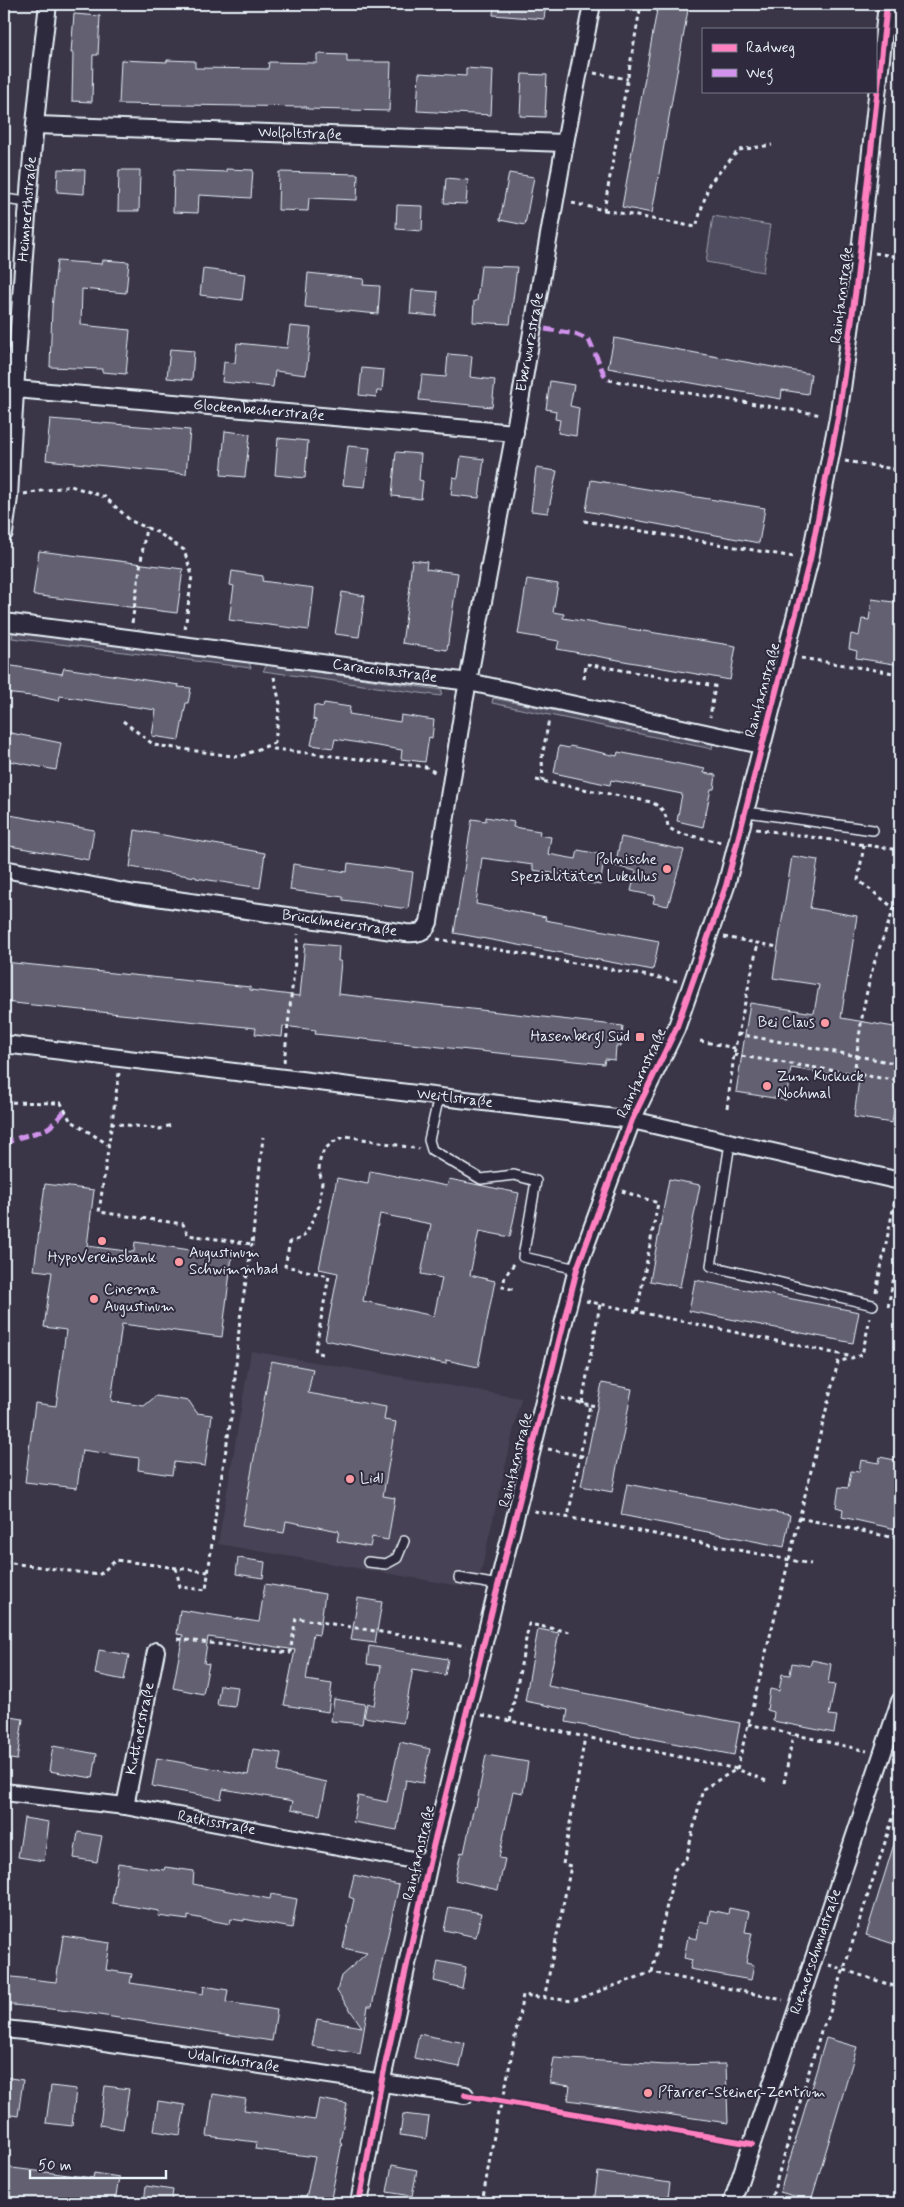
<svg xmlns="http://www.w3.org/2000/svg" width="904" height="2207" viewBox="0 0 904 2207" font-family="Mynerve,sans-serif">
  <style>
    .built { fill: #464354 }
    .green { fill: #504e5f; stroke: #9ca0ac }
    .building { fill: #636171; stroke: #e8f1f8; fill-rule: evenodd }
    .lines { fill: none; stroke-linecap: round; stroke-linejoin: round }
    .service-casing { stroke: #e8f1f8; stroke-width: 12 }
    .minor-casing { stroke: #e8f1f8; stroke-width: 20 }
    .path { stroke: #e8f1f8; stroke-width: 3; stroke-dasharray: 4 4; stroke-linecap: butt }
    .service { stroke: #2f2a3d; stroke-width: 9 }
    .minor { stroke: #2f2a3d; stroke-width: 16 }
    .quiet { stroke: #d193ec; stroke-width: 5; stroke-dasharray: 10 5; stroke-linecap: butt }
    .cycleway-casing { stroke: #2f2a3d; stroke-width: 9 }
    .cycleway { stroke: #ff80c0; stroke-width: 6 }
    .poi-dot { fill: #ff9aa2; stroke: #2f2a3d; stroke-width: 2 }
    .labels { text-anchor: middle; dominant-baseline: central; stroke-width: 4; stroke-linejoin: round; paint-order: stroke }
    .street-label { font-size: 15px; fill: #e8f1f8; stroke: #2f2a3d }
    .poi-label { font-size: 15px; fill: #e8f1f8; stroke: #2f2a3d; text-anchor: start }
  </style>
  <rect width="100%" height="100%" fill="#3a3648"/>
  <filter id="ink" filterUnits="userSpaceOnUse"><feTurbulence type="fractalNoise" baseFrequency=".02" numOctaves="2"/><feDisplacementMap in="SourceGraphic" scale="10" xChannelSelector="R" yChannelSelector="G"/><feConvolveMatrix kernelMatrix="1 2 1 2 8 2 1 2 1" color-interpolation-filters="sRGB"/></filter>
  <g filter="url(#ink)">
    <!-- built -->
    <path class="built" d="M251 1351 521 1398 477 1589 218 1544Z"/>
    <!-- green -->
    <path class="green" d="M713 216 770 225 763 272 706 262Z
      M13 632 249 662 251 668 12 638Z
      M267 665 442 690 441 696 263 671Z
      M493 698 713 743 712 749 492 703Z"/>
    <!-- building -->
    <path class="building" d="M494 4H546L544 19 493 15Z
      M658 4H689L652 213 622 207Z
      M74 14 100 16 98 55H93L92 102 72 101 73 53H71Z
      M317 54 347 55V62H391L389 111 307 109V107L119 104 121 60 167 62V60L195 61V68L268 69 269 62 317 63Z
      M466 68 493 70 491 115 417 111 419 73 466 76Z
      M522 74 547 75 545 117 520 116Z
      M58 169 85 170 84 194 57 192Z
      M226 169 253 170 251 198 199 195 198 213 173 212 174 170 226 172Z
      M119 170H140L139 211H118Z
      M279 172 358 174 357 200 309 198 308 211 278 210Z
      M509 173 534 177 525 225 500 220Z
      M446 178 468 180 466 204 444 203Z
      M397 205 423 206 422 231 396 229Z
      M103 260 129 262 126 293 82 289 81 325 130 330 126 374 102 372V369L50 367 52 308 57 261 102 264Z
      M481 266 517 267 510 324 473 322 474 301H477Z
      M203 269 245 274 242 300 200 295Z
      M308 273 364 279 363 285 380 286 378 314 305 307Z
      M412 290 438 292 436 316 410 314Z
      M290 326 311 328 306 375 275 371 273 387 222 382 224 362 235 363 237 343 287 348Z
      M614 338 811 374 808 394 782 390 781 399 608 368Z
      M170 349 194 351 192 380 167 378Z
      M448 354 472 356 470 377 495 380 492 407 419 400 422 375 446 377Z
      M362 368 384 370 382 391H377L376 397 359 395Z
      M550 381 574 385 570 406 579 408 576 436 558 433 560 420 555 419 556 411 546 409Z
      M50 419 190 430 186 474 46 460Z
      M225 431 250 434 245 477 221 475Z
      M278 438 308 441 305 478 275 475Z
      M348 446 370 448 365 487 343 485Z
      M396 452 421 454 419 480 423 481 421 499 392 496Z
      M461 456 484 459 479 498 451 495 453 477 458 478Z
      M536 468 557 471 548 513 531 511Z
      M591 480 765 508 759 543 586 511Z
      M39 551 183 569 177 613 33 595Z
      M412 560 427 562 426 569 458 573 447 650 402 643 410 587H409Z
      M232 571 263 576 262 581 314 588 309 630 229 620 234 586 230 585Z
      M527 579 558 584 553 612 564 614 563 618 736 646 730 680 557 649 559 641 518 634Z
      M342 592 365 596 359 637 335 634Z
      M872 599 900 603V665L856 658 857 651 849 649 851 634 859 636 862 619 869 620Z
      M6 665 62 674 64 668 179 685 178 687 191 688 188 703H186L179 740 152 736 156 710 60 696 59 701 41 697 4 693Z
      M324 703 350 707 349 714 400 722 401 715 434 720 432 738 429 737 425 762 401 759 402 750 335 739 333 748 311 745 316 720 313 719 314 705 323 707Z
      M6 732 61 743 56 770 4 760Z
      M559 746 569 748 570 746 617 756 618 752 705 769 704 773 716 775 714 789H711L703 827 677 821 682 794 611 780 610 785 554 773Z
      M4 814 94 830 89 860 4 845Z
      M486 817 514 822 513 827 540 831 539 835 551 837 548 854 576 859 578 850 605 855 600 885 563 878 564 875 533 870V865L482 858 476 904 546 917 545 920 659 941 653 970 454 933 472 819 486 821Z
      M135 830 265 853 260 888 196 878V877L130 867Z
      M621 837 684 850 668 906 653 903 655 896 631 891 636 871 615 866Z
      M792 856 818 860 810 908 857 916 841 1018 900 1028V1074L892 1123 854 1117 859 1079 791 1068 786 1100 736 1092 750 1003 814 1013 819 985 773 978Z
      M348 863 413 872 408 909 343 900V897L290 890 293 864 347 872Z
      M305 943 339 946 338 961H341L338 994 623 1026 621 1046H616L615 1060 605 1059 604 1064 315 1034 316 1030 283 1026 282 1037 255 1034 256 1028 4 1002V962L250 987V990L300 996Z
      M370 1171 447 1186 449 1179 519 1193 510 1237 479 1231 470 1275 495 1281 478 1367 446 1360V1364L325 1340 338 1273 319 1269 337 1178 368 1184ZM380 1214 431 1224 421 1274 442 1278 434 1316 363 1301Z
      M669 1179 700 1185 680 1287 650 1281Z
      M45 1184 94 1190 87 1246 134 1252 135 1242 232 1256 222 1337 122 1324 111 1401 144 1406 156 1396 189 1401 197 1413 212 1415 205 1466 174 1462 172 1475 138 1470 139 1458 82 1450 77 1488 25 1482 35 1403 56 1406 66 1330 44 1327 52 1272 34 1270Z
      M695 1280 859 1312 853 1343 689 1311Z
      M271 1361 313 1369 308 1393 386 1407 384 1420 396 1422 383 1496 395 1498 388 1540 372 1537 370 1547 337 1541 339 1531 286 1521 284 1533 242 1526Z
      M602 1383 632 1389 612 1492 581 1486Z
      M880 1457 900 1461 896 1481 900 1482V1530L842 1517 843 1509 836 1507 839 1487 848 1488 851 1471 859 1472 861 1460 879 1463Z
      M627 1484 790 1515 784 1547 621 1515Z
      M238 1558 265 1562 263 1578 236 1574Z
      M265 1584 325 1594 319 1635 313 1634 306 1680 332 1684 328 1712 284 1705 295 1650 253 1643 208 1637 204 1663 209 1664 203 1694 173 1688 183 1635 177 1634 180 1610 259 1622Z
      M358 1598 382 1602 375 1643 351 1640Z
      M538 1629 559 1633 548 1686 740 1723 734 1755 566 1722 568 1710 525 1701Z
      M369 1646 448 1659 445 1675 413 1669 403 1723 364 1717 367 1703 374 1705 381 1666 367 1664Z
      M99 1650 129 1655 124 1680 95 1674Z
      M812 1660 831 1664 828 1684 835 1685 829 1715 837 1716 834 1733 773 1721 774 1712 767 1710 770 1689 779 1691 782 1674 790 1675 792 1663 810 1666Z
      M220 1685 238 1687 235 1707 217 1705Z
      M334 1699 365 1704 362 1724 331 1721Z
      M4 1716 23 1719 17 1760 4 1758Z
      M400 1742 430 1749 423 1783 406 1780 397 1830 353 1822 358 1796 387 1802Z
      M53 1746 97 1754 93 1778 49 1771Z
      M253 1749 281 1753 278 1772 327 1782 320 1815 291 1809 293 1801 223 1789 221 1799 152 1786 157 1758 248 1775Z
      M486 1755 528 1762 523 1793 513 1791 499 1858 505 1859 498 1890 455 1880 461 1852 464 1853 474 1806 476 1807Z
      M24 1818 49 1822 44 1861 18 1857Z
      M78 1832 102 1836 97 1862 74 1858Z
      M897 1834H900V1946L866 1935Z
      M118 1863 164 1870 165 1867 194 1871 193 1884 270 1899 271 1894 297 1899 292 1928 244 1919V1921L231 1919 230 1924 188 1916V1920L158 1916 159 1911 112 1903Z
      M354 1875 399 1885 372 2006H368L360 2054 312 2046 317 2019 362 2027 337 1991 341 1976 367 1953 343 1948 354 1899 349 1897Z
      M449 1907 481 1913 476 1937 444 1930Z
      M729 1908 749 1912 745 1932 752 1933 746 1963 754 1965 751 1980 690 1969 692 1960 684 1958 688 1937 697 1939 700 1921 708 1923 710 1910 728 1914Z
      M63 1936 110 1943 106 1970 132 1974 130 1983 203 1994 204 1986 228 1990 226 2002 277 2010 272 2041 79 2012 4 2004V1976L56 1982Z
      M438 1961 466 1967 462 1988 434 1981Z
      M419 2034 465 2043 460 2067 414 2058Z
      M826 2038 857 2047 811 2201 780 2192Z
      M554 2058 666 2065 726 2064 728 2123 568 2100 570 2086 550 2083Z
      M4 2077 23 2080 18 2116 4 2114Z
      M51 2086 76 2089 72 2126 46 2123Z
      M105 2086 129 2089 123 2129 100 2125Z
      M213 2094 246 2099 244 2110 315 2120 319 2099 347 2104 340 2142 342 2143 330 2203H305L315 2157 255 2149 256 2142 207 2136Z
      M158 2101 185 2105 180 2135 154 2131Z
      M403 2114 429 2117 426 2139 400 2135Z
      M392 2165 417 2170 412 2196 387 2192Z
      M4 2167 93 2178 94 2173 119 2177 115 2203H4Z
      M598 2172 670 2183 667 2203H594Z
      M146 2186 173 2190 171 2203H144Z"/>
    <g class="lines">
      <defs>
        <path id="service" d="M4 199 28 202
          M747 812 873 830
          M439 1096 429 1140 432 1150 481 1179 514 1175 536 1181 523 1257 577 1269
          M730 1143 711 1266 873 1305
          M368 1562 386 1564 397 1558 404 1541
          M459 1578 498 1585"/>
        <g id="minor">
          <path id="s1" d="M35 125 565 143"/>
          <path id="s2" d="M4 388 515 433"/>
          <path id="s3" d="M4 533 9 497C18 332 28 168 48 4"/>
          <path id="s4" d="M4 622 469 682 761 745"/>
          <path id="s5" d="M4 869 135 894 406 933C417 934 425 933 429 922L464 703 512 447 565 143 592 4"/>
          <path id="s6" d="M4 1044 632 1120 900 1181"/>
          <path id="s7" d="M4 1792 125 1806 429 1863"/>
          <path id="s8" d="M125 1806 156 1651"/>
          <path id="s9" d="M4 2029 43 2033 465 2095"/>
          <path d="M359 2203 381 2084 429 1863 577 1269 632 1120 676 1029 726 886 810 559 838 418 856 288 887 4"/>
          <path id="s10" d="M732 2203 900 1701"/>
        </g>
      </defs>
      <!-- service casing -->
      <use href="#service" class="service-casing"/>
      <!-- minor casing -->
      <use href="#minor" class="minor-casing"/>
      <!-- path -->
      <path class="path" d="M594 73 628 79
        M572 203 604 210 641 4
        M604 210 696 227 709 184 739 150 772 145
        M875 253 900 257
        M609 380 822 415
        M845 461 900 470
        M24 494 71 486 105 497 131 521 157 532 184 550 192 575 185 630
        M584 521 794 557
        M132 623 146 527
        M801 658 900 674
        M274 677 280 704 274 749 426 767 436 773
        M584 679 586 664 715 686 710 717
        M123 721 154 745 239 757 274 743
        M536 780 651 802C663 808 666 813 668 827L677 833 721 842
        M543 782 542 758 549 719
        M756 829 900 850
        M864 845 858 880 895 909 900 917
        M724 937 778 947
        M437 939 677 981
        M738 1034 900 1064
        M700 1041 735 1048
        M734 1055 900 1081
        M284 1062 298 934
        M119 1073 99 1212 183 1224 188 1235 252 1244 263 1137
        M854 1074C859 1038 863 1002 873 967 881 940 894 914 900 886
        M4 1102 61 1103 70 1120 109 1145
        M727 1108 735 1048 758 943
        M111 1123 160 1129 171 1125
        M622 1191 658 1203 637 1312
        M514 1264 505 1276 503 1287 515 1290
        M4 1277 8 1280 4 1312
        M876 1292 895 1200
        M586 1301 853 1357
        M888 1307 900 1246
        M322 1354 315 1352 329 1276 285 1266 290 1242 302 1238 309 1228 319 1206 322 1182 319 1170 320 1160 324 1150 333 1142 346 1136 419 1149
        M561 1398 590 1405 568 1517
        M582 1403 600 1304
        M590 1405 597 1406
        M548 1449 587 1457
        M534 1511 811 1564
        M799 1518 900 1539
        M4 1562 99 1575 116 1560 208 1572
        M176 1568 180 1587 206 1590 217 1504 232 1412 240 1318 252 1244
        M178 1639 290 1653 296 1618 466 1646
        M482 1715 737 1769 766 1781
        M510 1721 529 1624 570 1632
        M748 1724 867 1751
        M784 1783 793 1735
        M829 1965 900 1988
        M652 1972 675 1869 686 1859 703 1789 737 1769 838 1362 862 1355 870 1318
        M544 1999 571 1866 563 1864 585 1737
        M898 2041 900 2033
        M482 2203 498 2113 503 2100 523 1995 572 2001 652 1972 783 2000
        M770 2203 821 2031 828 2018 900 1796"/>
      <!-- service -->
      <use href="#service" class="service"/>
      <!-- minor -->
      <use href="#minor" class="minor"/>
      <!-- quiet -->
      <path class="quiet" d="M545 329 575 334 589 340 604 374 609 380
        M4 1145C16 1136 34 1135 48 1128 54 1124 60 1116 65 1111"/>
      <defs>
        <path id="cycleway" d="M465 2095 752 2144
          M359 2203 381 2084 429 1863 577 1269 632 1120 676 1029 726 886 810 559 838 418 856 288 887 4"/>
      </defs>
      <!-- cycleway casing -->
      <use href="#cycleway" class="cycleway-casing"/>
      <!-- cycleway -->
      <use href="#cycleway" class="cycleway"/>
    </g>
  </g>
  <!-- markers -->
  <g class="poi-dot">
    <circle cx="667" cy="869" r="5"/>
    <circle cx="825" cy="1023" r="5"/>
    <rect x="635" y="1032" width="10" height="10" rx="2.5"/>
    <circle cx="767" cy="1086" r="5"/>
    <circle cx="102" cy="1241" r="5"/>
    <circle cx="179" cy="1262" r="5"/>
    <circle cx="94" cy="1299" r="5"/>
    <circle cx="350" cy="1479" r="5"/>
    <circle cx="648" cy="2093" r="5"/>
  </g>
  <g class="labels">
    <!-- street labels -->
    <g class="street-label">
      <text stroke="none"><textPath href="#s1" startOffset="265">Wolfoltstraße</textPath></text>
      <text stroke="none"><textPath href="#s3" startOffset="325">Heimperthstraße</textPath></text>
      <text transform="translate(842 295) rotate(-83)">Rainfarnstraße</text>
      <text stroke="none"><textPath href="#s5" startOffset="1024">Eberwurzstraße</textPath></text>
      <text stroke="none"><textPath href="#s2" startOffset="256">Glockenbecherstraße</textPath></text>
      <text stroke="none"><textPath href="#s4" startOffset="384">Caracciolastraße</textPath></text>
      <text transform="translate(763 690) rotate(-75)">Rainfarnstraße</text>
      <text stroke="none"><textPath href="#s5" startOffset="340">Brücklmeierstraße</textPath></text>
      <text transform="translate(642 1073) rotate(-65)">Rainfarnstraße</text>
      <text stroke="none"><textPath href="#s6" startOffset="454">Weitlstraße</textPath></text>
      <text transform="translate(516 1460) rotate(-76)">Rainfarnstraße</text>
      <text stroke="none"><textPath href="#s8" startOffset="79">Kuttnerstraße</textPath></text>
      <text stroke="none"><textPath href="#s7" startOffset="215">Ratkisstraße</textPath></text>
      <text transform="translate(419 1853) rotate(-77)">Rainfarnstraße</text>
      <text stroke="none"><textPath href="#s10" startOffset="265">Riemerschmidstraße</textPath></text>
      <text stroke="none"><textPath href="#s9" startOffset="232">Udalrichstraße</textPath></text>
    </g>
    <!-- poi labels -->
    <g class="poi-label">
      <text x="657" y="860" text-anchor="end">Polnische<tspan x="657" dy="17">Spezialitäten Lukullus</tspan></text>
      <text x="815" y="1023" text-anchor="end">Bei Claus</text>
      <text x="630" y="1037" text-anchor="end">Hasenbergl Süd</text>
      <text x="777" y="1077">Zum Kuckuck<tspan x="777" dy="17">Nochmal</tspan></text>
      <text x="189" y="1253">Augustinum<tspan x="189" dy="17">Schwimmbad</tspan></text>
      <text x="102" y="1258" text-anchor="middle">HypoVereinsbank</text>
      <text x="104" y="1290">Cinema<tspan x="104" dy="17">Augustinum</tspan></text>
      <text x="360" y="1479">Lidl</text>
      <text x="658" y="2093">Pfarrer-Steiner-Zentrum</text>
    </g>
  </g>
  <!-- margin -->
  <rect width="904" height="2207" fill="none" stroke="#2f2a3d" stroke-width="20"/>
  <rect x="10" y="10" width="884" height="2187" fill="none" stroke="#e8f1f8" stroke-width="2" filter="url(#ink)"/>
  <!-- legend -->
  <rect x="702" y="28" width="175" height="65" fill="#2f2a3d" stroke="#797a88"/>
  <rect x="712" y="44" width="25" height="8" fill="#ff80c0" stroke="#797a88"/>
  <text x="746" y="52" font-size="15" fill="#e8f1f8">Radweg</text>
  <rect x="712" y="69" width="25" height="8" fill="#d193ec" stroke="#797a88"/>
  <text x="746" y="78" font-size="15" fill="#e8f1f8">Weg</text>
  <!-- scale -->
  <path d="M30 2170v8h136v-8" fill="none" stroke="#e8f1f8" stroke-width="2.5"/>
  <text x="38" y="2170" font-size="15" fill="#e8f1f8" stroke="#2f2a3d" stroke-width="4" paint-order="stroke">50 m</text>
</svg>
